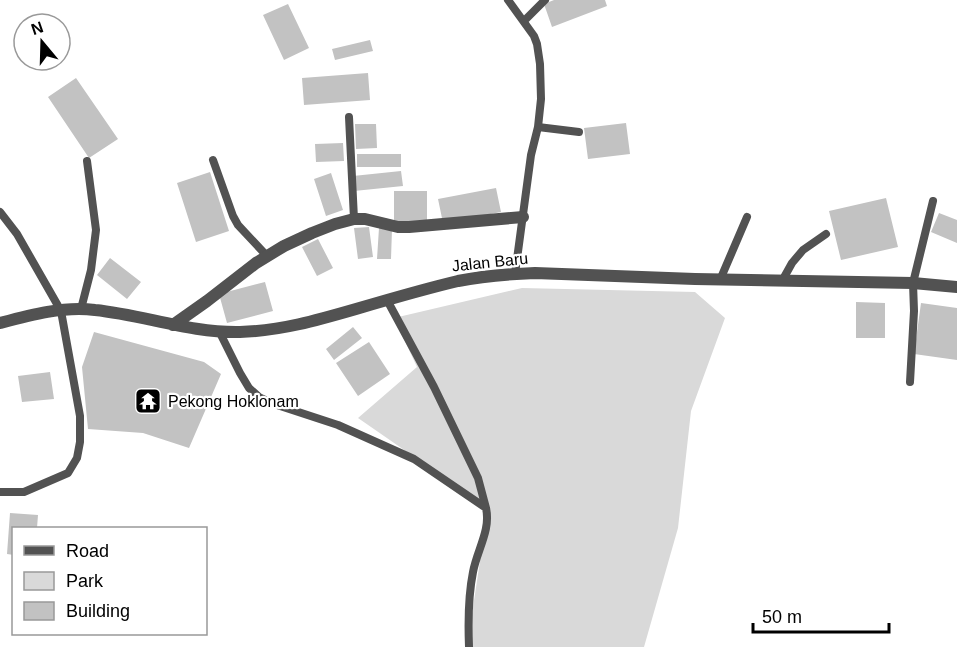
<svg xmlns="http://www.w3.org/2000/svg" width="957" height="647" viewBox="0 0 957 647" font-family="Arial,sans-serif">
  <style>
    .green { fill: #d9d9d9 }
    .building { fill: #c2c2c2 }
    .lines { fill: none; stroke-linecap: round; stroke-linejoin: round }
    .service { stroke: #525252; stroke-width: 8 }
    .minor { stroke: #525252; stroke-width: 12 }
    .labels { text-anchor: middle; dominant-baseline: central; stroke-width: 4.5; stroke-linejoin: round; paint-order: stroke }
    .street-label { font-size: 16px; fill: #000; stroke: #fff }
    .poi-label { font-size: 16px; fill: #000; stroke: #fff; text-anchor: start }
  </style>
  <rect width="100%" height="100%" fill="#fff"/>
  <!-- green -->
  <path class="green" d="M522 288 695 292 725 318 691 411 678 528 644 647H467L488 508 358 418 417 367 394 318Z"/>
  <!-- building -->
  <path class="building" d="M554 0H605L607 6 552 27 544 4Z
    M288 4 309 48 284 60 263 15Z
    M370 40 373 51 335 60 332 49Z
    M368 73 370 100 304 105 302 78Z
    M76 78 118 139 89 158 48 97Z
    M626 123 630 154 588 159 584 128Z
    M355 124H376L377 148 356 149Z
    M343 143 344 161 316 162 315 144Z
    M357 154H401V167H357Z
    M401 171 403 186 354 191 353 176Z
    M210 172 229 231 196 242 177 183Z
    M331 173 343 210 326 216 314 179Z
    M496 188 501 212 443 223 438 199Z
    M394 191H427V221L394 222Z
    M886 198 898 247 841 260 829 211Z
    M939 213 957 220V243L931 232Z
    M369 227 373 257 358 259 354 228Z
    M379 228 392 229 391 259H377Z
    M318 239 333 268 317 276 302 247Z
    M110 258 141 282 127 299 97 275Z
    M265 282 273 311 227 323 219 294Z
    M856 302 885 303V338H856Z
    M921 303 957 308V360L914 354Z
    M353 327 362 338 334 360 326 349Z
    M94 332 204 362 221 374 189 448 143 433 88 429 82 367Z
    M369 342 390 374 358 396 336 363Z
    M50 372 54 399 22 402 18 376Z
    M10 513 38 515 37 528H14V555L7 554Z"/>
  <g class="lines">
    <!-- service -->
    <path class="service" d="M508 0 534 36 537 44 540 64 541 99 538 127 531 155 515 274
      M524 21 545 0
      M349 117 354 219
      M538 127 579 132
      M213 160 233 216 238 225 267 256
      M0 212 17 234 61 311 80 416V442L77 458 68 473 24 492H0
      M720 280 747 217
      M782 281 792 263 803 250 826 234
      M387 300 434 387 478 478 486 508
      M81 309 91 270 96 230 87 161
      M219 331 240 373 249 388 259 397 274 404 338 425 414 459 486 508C491 530 477 550 473 572 468 597 468 622 469 647
      M910 382 914 311 913 283 933 201"/>
    <!-- minor -->
    <path class="minor" d="M0 323C30 315 63 306 95 310 144 315 190 333 240 332 280 331 318 320 356 309 390 299 424 289 458 281 483 276 509 274 535 273L695 279 913 283 957 287
      M173 325 207 301 256 263 284 246 312 233 335 224 354 219H365L398 227H409L523 217"/>
  </g>
  <!-- icons -->
  <defs>
    <symbol id="temple-square" viewBox="-11 -11 22 22"><rect x="-9" y="-9" width="18" height="18" rx="4" fill="#000" stroke="#fff"/><path d="M0-6L5-2H3V0L6.5 2.5H4V6H1.5V3h-3V6H-4V2.5H-6.5L-3 0V-2H-5Z" fill="#fff"/></symbol>
  </defs>
  <g fill-rule="evenodd">
    <use href="#temple-square" x="133" y="386" width="30" height="30"/>
  </g>
  <g class="labels">
    <!-- street labels -->
    <g class="street-label">
      <text transform="translate(490 262) rotate(-6)">Jalan Baru</text>
    </g>
    <!-- poi labels -->
    <g class="poi-label">
      <text x="168" y="401">Pekong Hoklonam</text>
    </g>
  </g>
  <!-- legend -->
  <rect x="12" y="527" width="195" height="108" fill="#ffffff" stroke="#999999" stroke-width="1.5"/>
  <rect x="24" y="546" width="30" height="9" fill="#525252" stroke="#999999" stroke-width="1.5"/>
  <text x="66" y="557" font-size="18" fill="#000000">Road</text>
  <rect x="24" y="572" width="30" height="18" fill="#d9d9d9" stroke="#999999" stroke-width="1.5"/>
  <text x="66" y="587" font-size="18" fill="#000000">Park</text>
  <rect x="24" y="602" width="30" height="18" fill="#c2c2c2" stroke="#999999" stroke-width="1.5"/>
  <text x="66" y="617" font-size="18" fill="#000000">Building</text>
  <!-- north arrow -->
  <g transform="translate(42 42) rotate(341)"><circle r="28" fill="#ffffff" stroke="#999999" stroke-width="1.5"/>
  <path d="M0-4.5L10 22L0 15L-10 22Z" fill="#000000"/>
  <text y="-9" font-size="16" font-weight="bold" text-anchor="middle" fill="#000000">N</text>
  </g>
  <!-- scale -->
  <path d="M753 623v9h136v-9" fill="none" stroke="#000000" stroke-width="3"/>
  <text x="762" y="623" font-size="18" fill="#000000" stroke="#ffffff" stroke-width="4.5" paint-order="stroke">50 m</text>
</svg>
